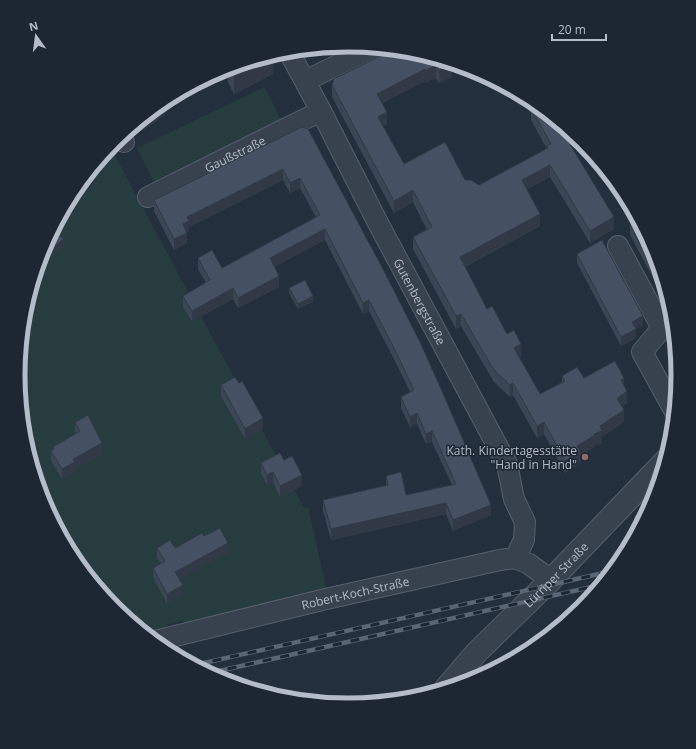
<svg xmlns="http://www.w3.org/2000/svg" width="696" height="749" viewBox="0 0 696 749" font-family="'Open Sans',sans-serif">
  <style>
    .green { fill: #263c3f }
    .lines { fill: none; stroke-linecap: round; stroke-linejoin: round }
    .minor-casing { stroke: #565f6c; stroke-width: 22 }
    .tertiary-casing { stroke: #565f6c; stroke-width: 24 }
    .minor { stroke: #38414e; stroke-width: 20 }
    .tertiary { stroke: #38414e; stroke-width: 22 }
    .rail-casing { stroke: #5a6575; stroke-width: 4.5 }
    .rail { stroke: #1d2633; stroke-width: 3; stroke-dasharray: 9; stroke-linecap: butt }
    .wall { fill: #3b4654 }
    .shaded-wall { fill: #303945 }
    .building { fill: #455162; stroke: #303945 }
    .education-dot { fill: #8d6e63; stroke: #1d2633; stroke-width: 1.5 }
    .labels { text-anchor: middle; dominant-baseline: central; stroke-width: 3; stroke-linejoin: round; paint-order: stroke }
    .street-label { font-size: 12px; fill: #b4bcc9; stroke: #1d2633 }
    .poi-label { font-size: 12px; fill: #b4bcc9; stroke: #1d2633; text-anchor: end }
    .rim { fill: none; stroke: #b4bcc9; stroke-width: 5 }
  </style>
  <rect width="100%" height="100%" fill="#242f3e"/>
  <!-- green -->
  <path class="green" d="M265 87 283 124 155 185 137 148Z
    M114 154 304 508 308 507 327 591 183 623V621L167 624V627L143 632 114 608 73 558 43 501 24 439 18 374 24 310 43 248Z"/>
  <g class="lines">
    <defs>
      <g id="minor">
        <path id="s1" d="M288 50 321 111 378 223 507 464 514 499 525 522 524 540 515 558"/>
        <path d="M305 81 374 47"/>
        <path d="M120 137 124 142"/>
        <path id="s2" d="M148 197 321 111"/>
        <path d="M618 246 662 328 642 352 674 410"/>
        <path id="s3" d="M155 641 326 599 500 560 515 558 529 564 551 580"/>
      </g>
      <g id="tertiary">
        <path id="s4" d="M446 688 477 652 551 580 665 461"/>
      </g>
    </defs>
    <!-- minor casing -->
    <use href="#minor" class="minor-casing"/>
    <!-- tertiary casing -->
    <use href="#tertiary" class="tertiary-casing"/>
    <!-- minor -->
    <use href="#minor" class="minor"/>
    <!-- tertiary -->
    <use href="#tertiary" class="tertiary"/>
    <defs>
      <path id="rail" d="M195 665 612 571
        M210 673 600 585"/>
    </defs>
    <!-- rail casing -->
    <use href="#rail" class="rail-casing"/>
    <!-- rail -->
    <use href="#rail" class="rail"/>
  </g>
  <!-- wall -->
  <path class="wall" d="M394 49 452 66V77L439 83 436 78 425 83V81L382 103 387 124 383 126 404 164 465 180 479 185 547 149 531 120V108L578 138V141L570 145 614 229 590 243 550 177 527 189 540 226 465 267 487 309 507 334 521 356 519 357 540 394 562 382V376L584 378 624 385 627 403 622 407 624 422 602 437V443L595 445V447L580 456V463L565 473 544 434 537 438 513 395 510 397 494 382 461 326 456 329 413 249V237L427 230 413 202 394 213 332 97V85Z
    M273 54V74L234 94 228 82V70L227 68Z
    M162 102 165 115 141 131 136 124Z
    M302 127 491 515 453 531 446 514 331 540 323 511V500L386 486V476L406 495 452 485 432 442 426 444 417 424 410 427 401 408V397L410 392 395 361 369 311 363 314 325 240 274 267 279 287 238 308 233 299 192 321 183 307V296L206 283 198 269V258L222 268 316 217 300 188 290 193 283 180 189 227V231L187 232V243L174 250 154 211V200Z
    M630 225 653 248 672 310H670L630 235Z
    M52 231 64 246 48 256 42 251 43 248Z
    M577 254 643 325 636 329V338L621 346 577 263Z
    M289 288 313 302 298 309 289 293Z
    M673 375H678L676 391 673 385Z
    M239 383 263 429 245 439 221 396V385Z
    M75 422 102 454 75 469V472L62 479 51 461V451L53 450V447L76 434 75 432Z
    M284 460 302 486 280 497 273 482 267 485 261 473V463Z
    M653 501 637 531 634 529V517Z
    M204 536 228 553 179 579 183 595 167 604 153 577V568L161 563 157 558V548H175Z"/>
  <!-- shaded-wall -->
  <path class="shaded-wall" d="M273 54V74L234 94V74Z
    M447 61 455 64 452 66V77L439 83V71Z
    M436 65V78L425 83V71Z
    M425 69V81L377 106V94Z
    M165 107V115L141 131V123Z
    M387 112V124L378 129V117Z
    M571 133 578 138V141L565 149V136Z
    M550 165V177L522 192V180Z
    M283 169V180L189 227V231L183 234V224L187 217Z
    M300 178V188L290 193V183Z
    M413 190V202L394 213V201Z
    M540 214V226L460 269V257Z
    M614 217V229L590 243V231Z
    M325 229V240L270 269V258Z
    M187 233V243L174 250V239Z
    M64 239V246L48 256V250Z
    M279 276V287L238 308V298Z
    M233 288V299L192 321V311Z
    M313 296V302L298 309V304Z
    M369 300V311L363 314V303Z
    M461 314V326L456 329V316Z
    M643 316V325L632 331V322Z
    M636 329V338L621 346V337Z
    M521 344V356L514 360V348Z
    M624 378V390L621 380Z
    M513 383V395L510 397V385Z
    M627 391V403L617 411V399Z
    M624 410V422L602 437V443L595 445V447L580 456V463L565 473V461L577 446 594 434 600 426Z
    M417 413V424L410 427V417Z
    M263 418V429L245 439V429Z
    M544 422V434L537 438V426Z
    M432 431V442L426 444V434Z
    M102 443V454L75 469V472L62 479V469L73 459Z
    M273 472V482L267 485V475Z
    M302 475V486L280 497V486Z
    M446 503V514L331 540V529Z
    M491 505V515L453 531V520Z
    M228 543V553L175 582V572Z
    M183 585V595L167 604V594Z"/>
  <!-- building -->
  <path class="building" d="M394 49 413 51 451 62 452 64 439 71 436 65 425 71V69L377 94 387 112 378 117 404 164 445 142 465 180H471L479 185 548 148 547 146 551 144 531 108 537 105 571 133 565 136 614 217 590 231 550 165 522 180 540 214 460 257 487 309 492 306 507 334 514 330 521 344 514 348 540 394 565 381 562 376 577 367 584 378 615 361 624 378 621 380 627 391 617 399 624 410 600 426 602 431 594 434 595 435 577 446 580 451 565 461 544 422 537 426 513 383 510 385 494 370 461 314 456 316 413 237 432 227 413 190 394 201 332 85 334 79Z
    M273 54 234 74 230 67Z
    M162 102 165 107 141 123 140 121Z
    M302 127 308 129 383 269 420 342 442 391 491 505 453 520 446 503 331 529 323 500 388 485 386 476 401 472 406 495 456 484 432 431 426 434 417 413 410 417 401 397 414 390 395 350 369 300 363 303 325 229 270 258 279 276 238 298 233 288 192 311 183 296 210 280 198 258 212 250 222 268 320 215 300 178 290 183 283 169 187 217 189 221 183 224 187 233 174 239 154 200Z
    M638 220 653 248 667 295 630 225Z
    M52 231 64 239 48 250 44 246Z
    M602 240 643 316 632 322 636 329 621 337 577 254Z
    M305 280 313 296 298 304 289 288Z
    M678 371V375L677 383 673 375Z
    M235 377 239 383 242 381 263 418 245 429 221 385Z
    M88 415 102 443 73 459 75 462 62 469 51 451 54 449 53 447 80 431 75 422Z
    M280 453 284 460 292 456 302 475 280 486 273 472 267 475 261 463Z
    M654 496 653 501 641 524 634 517Z
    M220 528 228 543 175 572 183 585 167 594 153 568 165 561 157 548 170 540 175 548 202 533 204 536Z"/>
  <!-- markers -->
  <circle class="education-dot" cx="585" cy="457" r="4"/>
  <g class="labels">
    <!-- street labels -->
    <g class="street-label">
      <text stroke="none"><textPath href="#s2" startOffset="97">Gaußstraße</textPath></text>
      <text stroke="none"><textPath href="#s1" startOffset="284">Gutenbergstraße</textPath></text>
      <text stroke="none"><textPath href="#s4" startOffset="158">Lürriper Straße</textPath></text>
      <text stroke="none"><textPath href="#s3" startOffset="206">Robert-Koch-Straße</textPath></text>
    </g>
    <!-- poi labels -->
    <g class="poi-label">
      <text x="577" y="450">Kath. Kindertagesstätte<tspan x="577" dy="14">"Hand in Hand"</tspan></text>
    </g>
  </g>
  <!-- crop -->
  <path d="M0 0H696V749H0ZM25 375a323 323 0 1 1 646 0a323 323 0 1 1-646 0Z" fill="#1d2633" fill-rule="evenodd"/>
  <path class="rim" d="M25 375a323 323 0 1 1 646 0a323 323 0 1 1-646 0Z"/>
  <!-- north arrow -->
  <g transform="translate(36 36) rotate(346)" stroke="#1d2633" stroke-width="3" paint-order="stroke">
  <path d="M0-3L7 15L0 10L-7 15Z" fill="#b4bcc9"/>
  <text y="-6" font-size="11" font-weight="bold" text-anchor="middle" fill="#b4bcc9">N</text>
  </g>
  <!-- scale -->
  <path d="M552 34v6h54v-6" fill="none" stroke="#b4bcc9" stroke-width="2"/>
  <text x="558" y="34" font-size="12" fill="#b4bcc9" stroke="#1d2633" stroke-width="3" paint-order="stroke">20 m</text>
</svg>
